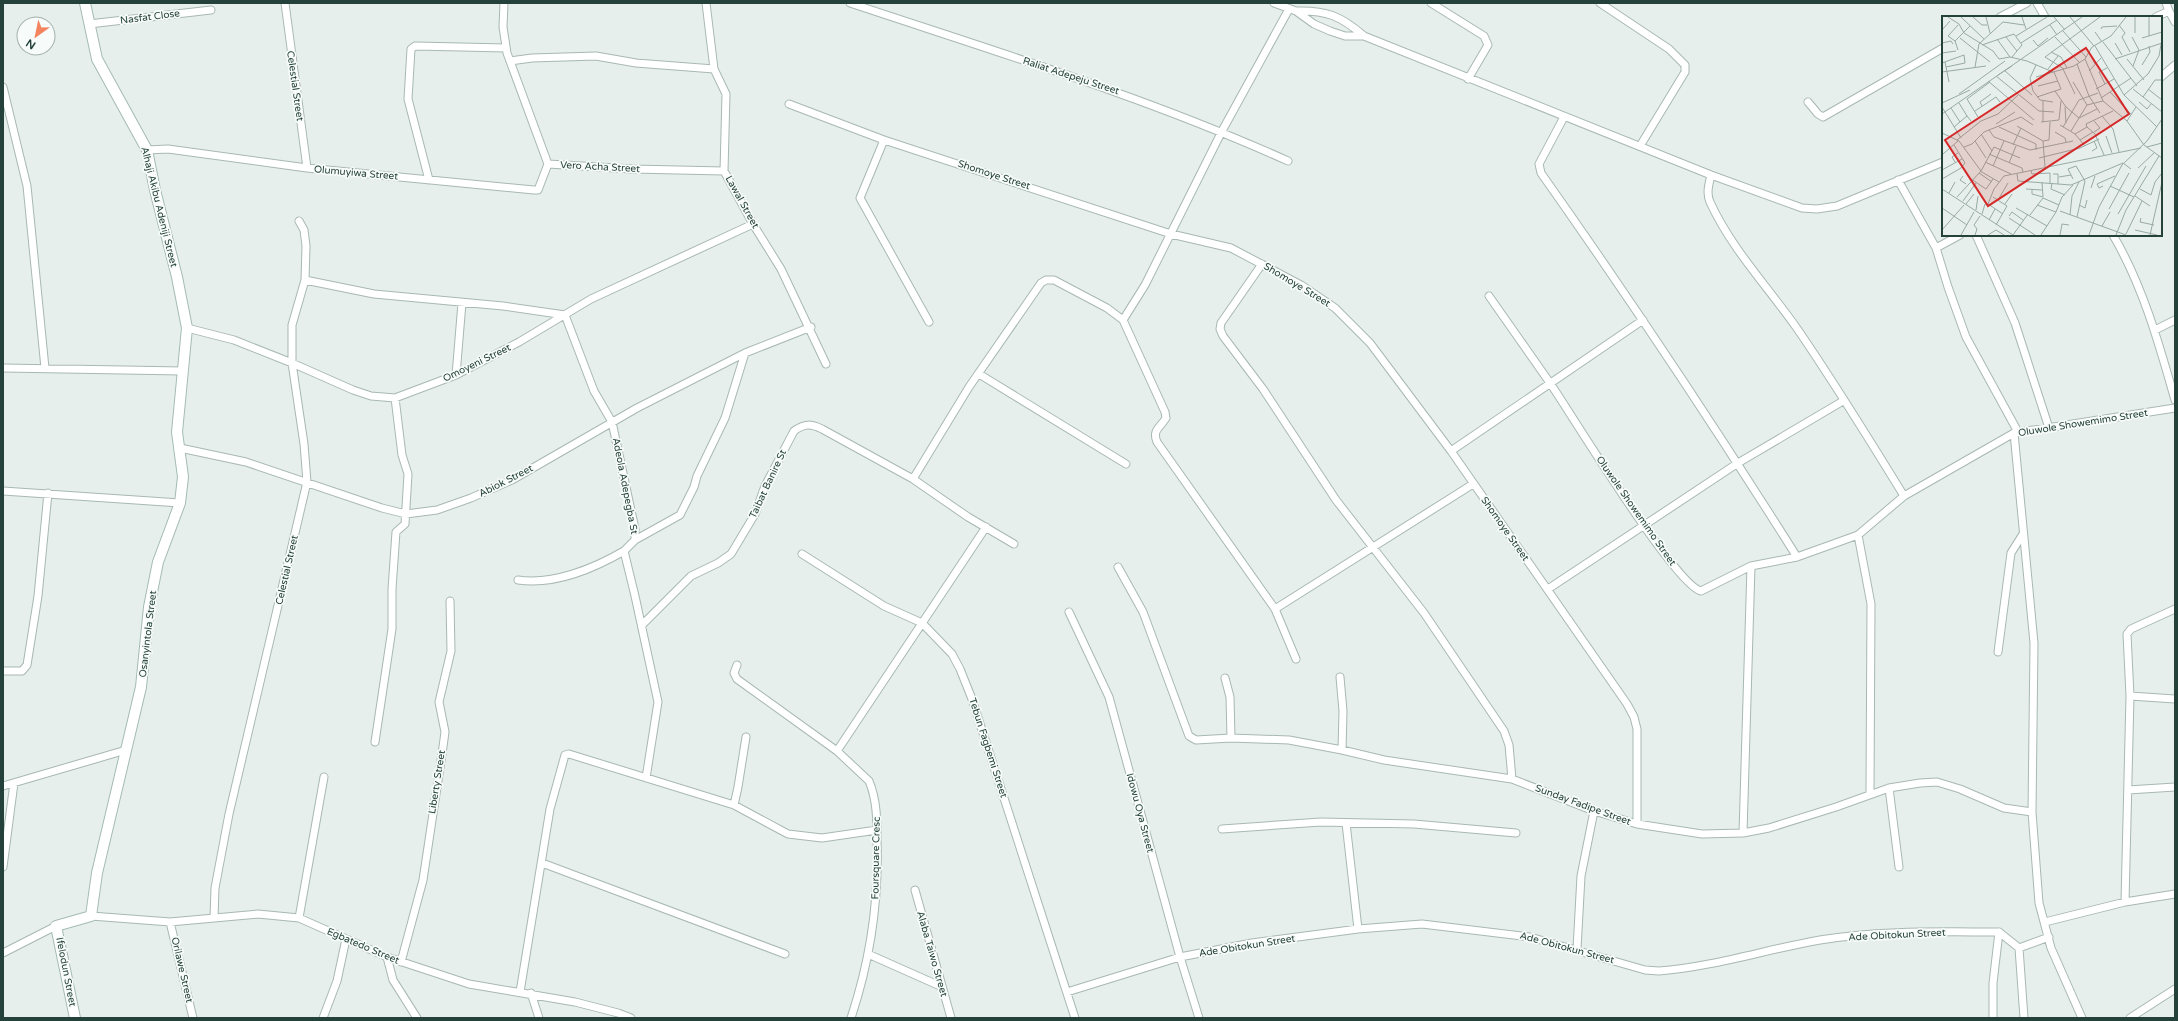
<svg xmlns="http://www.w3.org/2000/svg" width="2178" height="1021" viewBox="0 0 2178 1021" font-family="'Varela Round',sans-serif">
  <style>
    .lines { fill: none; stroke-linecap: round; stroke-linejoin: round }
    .street-casing { stroke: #a8b8b2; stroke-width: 9 }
    .secondary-casing { stroke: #a4bbb3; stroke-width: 12 }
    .street { stroke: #fff; stroke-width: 7 }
    .secondary { stroke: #fff; stroke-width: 10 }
    .labels { text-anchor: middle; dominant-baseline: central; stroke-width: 3.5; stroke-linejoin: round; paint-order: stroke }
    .street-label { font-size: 10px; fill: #24423a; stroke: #f7fbf9 }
    .inset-road { fill: none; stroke: #98aaa4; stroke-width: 1 }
    .view { fill: #d62828; fill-opacity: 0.15; stroke: #d62828; stroke-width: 2 }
    .inset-edge { fill: none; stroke: #24423a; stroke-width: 2 }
  </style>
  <rect width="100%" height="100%" fill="#e6efeb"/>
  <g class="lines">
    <defs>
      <path id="street" d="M285 3 307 168
        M504 3 503 27 507 53 548 164 632 169 724 171
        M706 3 714 69 726 94 724 171 753 224 781 269 826 364
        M850 3C997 52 1146 97 1288 161
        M1274 3 1296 11 1314 24 1330 31 1345 36H1364L1711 175 1802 208 1817 209 1837 206 1943 162
        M1431 3 1484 36 1488 45 1468 79
        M1600 3 1669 49 1685 65V72L1640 146
        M2037 3 2045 17
        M2166 3 2169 11
        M1296 11C1326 10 1341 16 1364 36
        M2000 17 2027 3
        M2156 17 2169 11 2175 22
        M89 24 211 10
        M510 61 532 58 596 56 636 63 714 69
        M2161 77 2175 65
        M3 87 27 186 45 368
        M1808 102 1818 114 1823 117 1943 48
        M789 104 884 140 1171 234 1231 248 1301 285 1335 308 1370 343 1451 451 1627 704 1634 717 1637 729V824
        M1564 117 1539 164 1541 173C1630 299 1715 427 1797 557
        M884 140 860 198 929 322
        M147 150 168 149 307 168 534 190H538L548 164
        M1711 175C1709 184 1706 193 1710 202 1731 248 1767 286 1796 327 1834 382 1869 439 1904 496
        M429 180 408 99 411 49 415 46 506 48
        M1898 180 1936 248 1948 287 1966 337 2018 432
        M1976 235 2015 323 2049 428
        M2113 235C2143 286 2159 344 2175 400
        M1936 248 1960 235
        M1262 264 1221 323 1220 329 1223 336 1263 389 1336 500 1424 613 1504 731 1509 745 1512 779
        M305 280 374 294 503 306 565 315 594 391 612 422 635 529V540L624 551 635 596 658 702 646 778
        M1489 296C1509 325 1530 354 1550 383 1572 415 1675 585 1701 591L1751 566 1797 557 1858 535 1904 496 2014 433 2175 408
        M1123 320 1145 285 1222 131 1289 9
        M187 328 234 340 292 363 353 390 371 396 395 398 456 375 519 342 591 299 753 224
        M2155 330 2175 320
        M3 368 183 371
        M979 374 1126 464
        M456 375 462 303
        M2014 433 2034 643 2032 812 2039 903 2051 948 2082 1018
        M180 448 246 462 382 508 406 514 437 510 471 498 512 480 637 408 745 353 811 327
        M1451 451 1643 320
        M913 479 969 387 1041 283 1046 280H1054L1107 308 1123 320 1165 412 1166 418C1160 428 1152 430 1157 442L1275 609 1296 659
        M3 491 180 503
        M1858 535 1871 604 1870 793
        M635 540 680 515 694 487 697 476 725 418 745 353
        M802 554 884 606 922 623 952 654 960 669 972 699 1075 1018
        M1118 567 1143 612 1189 736 1196 740 1231 738 1289 740 1342 750 1384 760 1512 779 1594 811 1637 824 1702 834 1743 833 1769 828 1836 807 1889 788 1920 783 1937 782 1960 789 2004 808 2032 812
        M518 580C553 585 593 569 624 551
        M1548 589 1738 463 1843 401
        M1275 609 1473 484
        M1069 612 1109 697 1180 957 1199 1018
        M642 625 691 576 718 563 731 554 755 514 765 486 794 431C805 423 811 424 822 429L913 479 968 517 1014 544
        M1998 652 2011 553 2023 534
        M737 665 734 673 737 679 837 751 869 781C877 800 877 820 877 841 879 901 870 961 851 1018
        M3 671H22L27 665 38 596 48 493
        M1340 677 1343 711 1342 750
        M1225 678 1230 697 1231 738
        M2130 696 2175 699
        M375 742 392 629V589L396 532 405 524 408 474 402 455 395 398
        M837 751 986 527
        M3 786 126 750
        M1889 788 1899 867
        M2128 790 2175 787
        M734 805 738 787 746 737
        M1346 823 1358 929
        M1222 829 1321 822 1414 824 1516 833
        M1743 833 1751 566
        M542 863 785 954
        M3 867 14 783
        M915 890 951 1018
        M2125 902 2130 696 2127 634 2131 629 2175 609
        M91 916 170 922 258 914 299 918 387 957 469 984 575 1002 618 1013 631 1018
        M214 918 215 888 229 814 307 482 304 444 292 363V325L305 280 306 246 304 230 299 221
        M299 918 324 777
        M170 922 193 1018
        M2045 922 2125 902 2175 894
        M1999 932 2019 948 2049 937
        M2019 948 2024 1018
        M1577 949 1581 876 1594 811
        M3 953 56 926
        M868 954 940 986
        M387 957 393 980 417 1018
        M401 962 423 880 442 754 445 732 439 702 451 651 450 601
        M520 992 550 809 565 755 569 754 734 805 788 834 822 838 877 830
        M1067 992 1180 957 1252 943 1358 929 1422 924 1530 937 1645 970 1659 971C1712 967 1768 949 1820 940 1879 930 1940 932 1999 932
        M531 993 539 1018
        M323 1018 337 981 346 939
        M1993 1018V983L1999 932
        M2130 1018 2175 989"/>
      <path id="secondary" d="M75 1018 56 926 91 916 97 873 141 687 149 607 158 562 180 503 183 477 177 432 187 328 177 277 155 190 147 150 97 59 85 3"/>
    </defs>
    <!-- street casing -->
    <use href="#street" class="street-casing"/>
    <!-- secondary casing -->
    <use href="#secondary" class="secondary-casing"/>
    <!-- street -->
    <use href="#street" class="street"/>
    <!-- secondary -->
    <use href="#secondary" class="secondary"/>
  </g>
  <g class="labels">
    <!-- street labels -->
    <g class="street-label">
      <text transform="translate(150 17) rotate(-7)">Nasfat Close</text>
      <text transform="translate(1071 76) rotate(18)">Raliat Adepeju Street</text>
      <text transform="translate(295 86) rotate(82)">Celestial Street</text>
      <text transform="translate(600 167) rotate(3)">Vero Acha Street</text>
      <text transform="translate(356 173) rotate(5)">Olumuyiwa Street</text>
      <text transform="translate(994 175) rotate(18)">Shomoye Street</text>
      <text transform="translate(742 202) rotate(61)">Lawal Street</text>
      <text transform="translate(159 207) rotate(76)">Alhaji Akibu Adeniji Street</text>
      <text transform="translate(1297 285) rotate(31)">Shomoye Street</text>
      <text transform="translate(477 363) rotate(-26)">Omoyeni Street</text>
      <text transform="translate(2083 423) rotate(-9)">Oluwole Showemimo Street</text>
      <text transform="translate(506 481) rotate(-27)">Abiok Street</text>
      <text transform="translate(768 484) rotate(-65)">Taibat Banire St</text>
      <text transform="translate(625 486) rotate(79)">Adeola Adepegba St</text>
      <text transform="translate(1636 511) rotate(55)">Oluwole Showemimo Street</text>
      <text transform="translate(1505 529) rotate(55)">Shomoye Street</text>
      <text transform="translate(287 570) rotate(-77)">Celestial Street</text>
      <text transform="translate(148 634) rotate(-83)">Osanyintola Street</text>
      <text transform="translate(988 748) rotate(72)">Tebun Fagbemi Street</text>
      <text transform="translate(437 782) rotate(-81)">Liberty Street</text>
      <text transform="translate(1583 805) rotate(20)">Sunday Fadipe Street</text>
      <text transform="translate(1140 813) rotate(75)">Idowu Oya Street</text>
      <text transform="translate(876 858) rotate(-89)">Foursquare Cresc</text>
      <text transform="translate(1897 935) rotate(-3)">Ade Obitokun Street</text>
      <text transform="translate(363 946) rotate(23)">Egbatedo Street</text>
      <text transform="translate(1247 946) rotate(-9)">Ade Obitokun Street</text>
      <text transform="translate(1567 948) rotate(15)">Ade Obitokun Street</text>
      <text transform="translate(932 954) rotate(74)">Alaba Taiwo Street</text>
      <text transform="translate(182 970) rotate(77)">Orilawe Street</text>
      <text transform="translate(66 972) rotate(79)">Ifelodun Street</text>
    </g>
  </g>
  <!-- overview -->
  <g transform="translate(1942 16)">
    <rect width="220" height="220" fill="#e6efeb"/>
    <path class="inset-road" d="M6 1 17 8 22 17 51 35 57 43 68 41M19 1 42 23M31 1 40 9H45M44 1 48 17M80 1 84 13M112 1 123 14M128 1 152 30M108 9 115 19M177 9 183 17 180 21 188 36M159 13 160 11 175 10M0 14 8 5M121 15 144 41M153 16 160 26M193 17V1M6 20 13 25 16 34M6 20 16 9M74 20 105 1M207 20V1M64 21 75 35M113 21 137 46M190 21 197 34 191 50M18 22 48 46M200 22 220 16M55 23 68 41 85 45 111 56M91 24 96 30 106 22M13 25 28 10M161 26 195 70M0 27 9 25 11 28M79 27 115 4M173 27 180 39M40 29 72 18 80 29 70 41M153 30 182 79 215 111M109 36 119 41 125 52M147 36 153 48M0 37 14 35M143 43 161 85 185 105 202 129 220 142M173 43 220 27M185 43 202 64M3 46 7 66M0 47 22 39 23 47 4 51M135 48 147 80 158 97M94 49 88 62 91 75 98 84 111 86M200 49 208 36 207 30M33 51 37 28 61 6 82 9M106 53 116 40M121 53 133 78M122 53 103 41 158 1M62 54 90 79M147 55 159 42M0 56 44 50M56 59 70 50M54 60 97 95 112 96M94 61 132 50 143 43 150 31 169 20 184 1M46 65 92 104M131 66 145 89M163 68 157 56 165 52M96 70 116 65M154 73 172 63M191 73 220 96M206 73 220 84M113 75 124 91 137 102 155 93M168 76 189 98M17 78 63 45M182 79 206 58 217 40 220 23M95 81 119 73 112 56M201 81 213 64H220M159 82 189 62M25 83 48 66M25 83 36 101M197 86 205 93 209 88M0 87 28 74M17 87 25 100M40 90 38 86 49 78M0 91 19 122M123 91 124 107M9 92 18 106M33 95 54 81 58 86M0 98 140 1M160 100 171 113 177 136M152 105 158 112 152 116M185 105 194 91M99 106 117 104 119 85M101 106V85M54 108 73 96M118 109 133 118 143 130M75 110 101 125 107 124 108 106M12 111 25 100 29 105M57 111 94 128V134M121 111 137 84 156 77M145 111 144 108 171 95M47 114 52 121 88 134 131 125M129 115 145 89 161 85M113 116 123 122 124 126M0 117 17 125 39 155M39 118 50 135M133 118 145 111 153 118 162 139M164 120 170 137M15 124 39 105 56 98 76 79M138 124 151 116M33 125 44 142M101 125 103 151M71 129 79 112M22 131 30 128 42 116 79 101 91 109M205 131 220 127M150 135 155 132 152 125M1 138 16 125M47 138 80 152 81 156M97 142 138 132 157 123M13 146 10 141 16 137M43 146 69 158M67 147 74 130M51 150 62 125M196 152 212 137M0 154 20 143M38 155 57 166M89 155 90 158 108 157V167M37 157 50 166M75 158 76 165 129 169 181 147 189 153M111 158H116V168M21 160 18 164 24 168M117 161 129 159M0 163 19 152 23 147 12 129M29 163 44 173 51 163M131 163 126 153 134 150 143 165 135 201M110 167 109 173 123 179M161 170 157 172 155 168 173 160M168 170 192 181M149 172 153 160M0 173 71 219M84 173 100 174M90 173V178L101 181 100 166M198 173 209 179 213 166 220 157M7 177 13 166M193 180 208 190M15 181 39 155 52 131 78 142M51 181 65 190 54 209M56 184 66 167M21 185 34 167M24 188 32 178M46 188 61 198M63 188 70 178M95 189 114 196M137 189 143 192 145 184M0 192 25 209M74 192 105 210M167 193 187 157M34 194 36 180M118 195 184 219M40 198 43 188H46L52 173 62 160 199 132M176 198 204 150M88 199 101 182 117 189M128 199 130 180 137 166M67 200 70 196 81 204M67 202 93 219M199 202 198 206 212 209M47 204 53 193M160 210 168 196M0 214 22 189M193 214 215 219M184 218 200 185M19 219 32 196M33 219 35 213 32 209 38 200M46 219 54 214 62 219M71 219 86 198M99 219 114 196 120 181 131 169M118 219 120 208 127 209M147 219 157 191 180 149 205 125 220 103M174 219 184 194 217 140M208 219 220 166"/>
    <path class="view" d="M144 32 187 98 46 190 3 124Z"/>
    <rect width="220" height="220" class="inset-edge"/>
  </g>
  <!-- border -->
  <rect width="2178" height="1021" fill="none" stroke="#24423a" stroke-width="8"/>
  <!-- north arrow -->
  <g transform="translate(36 36) rotate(213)"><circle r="19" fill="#f7fbf9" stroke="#a3b1ad"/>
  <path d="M0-3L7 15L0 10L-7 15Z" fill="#f4845f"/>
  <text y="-6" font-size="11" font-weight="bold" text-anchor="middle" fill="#24423a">N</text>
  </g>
</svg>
